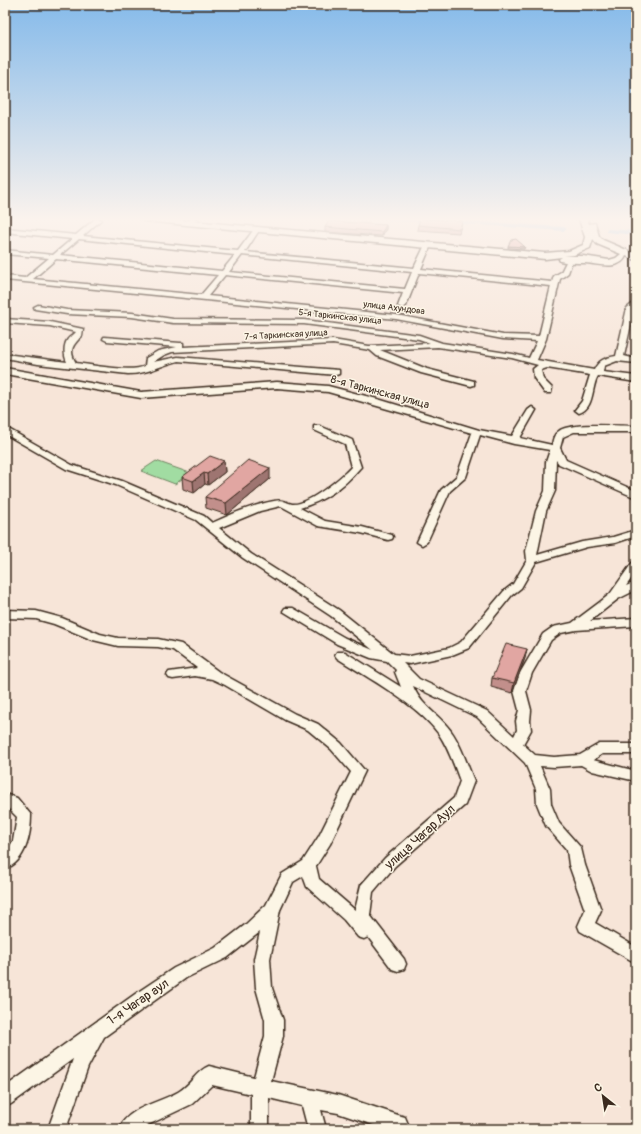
<svg xmlns="http://www.w3.org/2000/svg" width="641" height="1134" viewBox="0 0 641 1134" font-family="Pangolin,sans-serif">
  <style>
    .green { fill: #a1dca2; stroke: #6e8360 }
    .lines { fill: none; stroke-linecap: round; stroke-linejoin: round }
    .canal { fill: #91c3ee; fill-rule: evenodd }
    .minor-casing { stroke: #3b2a1e; stroke-width: 3 }
    .major-casing { stroke: #3b2a1e; stroke-width: 3 }
    .minor { fill: #fcf5e5; fill-rule: evenodd }
    .major { fill: #fcf5e5; fill-rule: evenodd }
    .wall { fill: #c28f8b; stroke: #3b2a1e }
    .shaded-wall { fill: #9e7471; stroke: #3b2a1e }
    .building { fill: #e1a6a2; stroke: #3b2a1e }
    .labels { text-anchor: middle; dominant-baseline: central; stroke-width: 3; stroke-linejoin: round; paint-order: stroke }
    .far-street-label { font-size: 9px; fill: #3b2a1e; stroke: #fcf5e5 }
    .street-label { font-size: 11px; fill: #3b2a1e; stroke: #fcf5e5 }
    .near-street-label { font-size: 13px; fill: #3b2a1e; stroke: #fcf5e5 }
  </style>
  <rect width="100%" height="100%" fill="#f7e5d8"/>
  <filter id="ink" filterUnits="userSpaceOnUse"><feTurbulence type="fractalNoise" baseFrequency=".025" numOctaves="2"/><feDisplacementMap in="SourceGraphic" scale="8" xChannelSelector="R" yChannelSelector="G"/><feConvolveMatrix kernelMatrix="1 2 1 2 8 2 1 2 1" color-interpolation-filters="sRGB"/></filter>
  <g filter="url(#ink)">
    <!-- green -->
    <path class="green" d="M156 461 190 473 175 484 141 471Z"/>
    <g class="lines">
      <!-- canal -->
      <path class="canal" d="M387 219C398 219 425 216 434 221L431 223 390 221Z
        M450 220 564 227 567 229 564 231 448 223 447 222Z
        M608 229 636 231V235L606 232V230Z"/>
      <defs>
        <path id="minor" d="M95 219H102L83 236 238 251 255 228 257 227 260 229 245 252 414 268 425 245 428 243 431 245 421 269 552 282 554 276 561 272 568 258H572L573 259 568 273 560 279 546 339 537 360 594 370C599 360 604 358 616 356L627 308 636 301 624 356 636 359V363L617 361 604 366 603 372 636 376V382L598 376C591 387 595 408 579 413L575 410 582 401 590 375 547 368 541 370 543 379 552 388 551 393H545L534 378 533 369 538 365 512 358 438 347 380 350 427 369 474 381V385L471 386 421 373 377 356 370 350 333 344 172 352 164 355 153 362 178 357 339 370V374L336 375 178 361C159 366 147 374 128 374L38 364 5 358V354L67 362C64 356 63 345 68 339 70 336 73 336 76 332L50 326 5 323V319L50 322 83 329 82 336C73 345 68 350 76 363 93 365 131 373 145 366L146 358 158 351 177 347 107 341 103 339 104 337 180 343H183V347L333 340 369 346 430 343 419 339 304 324 173 323 132 317 67 314 35 309 34 307 38 305 67 310 132 313 173 319 304 320 419 335 442 343 513 354 529 358 537 341 503 339 396 319 5 280V276L25 278 49 258 5 254V250L53 255 72 239 5 232V228L76 235ZM79 239 235 255 222 271 60 255ZM242 255 412 272 405 289 229 272ZM56 259 218 275 201 295 33 279ZM419 273 551 286 539 336 503 335 396 315 208 296 225 275 403 293 398 306 402 308 406 306Z
          M191 219H199L191 223H187V221Z
          M429 219H459L460 220 457 222 432 221Z
          M5 368 141 392 277 382 328 386 381 400 479 430 512 436 528 410 532 407 536 410 520 438 552 445C553 439 554 434 559 431 570 422 620 426 636 426V432H574L563 437 560 448 566 460 636 491V498L559 464 556 460 555 491 546 511 537 555 582 542 613 537 636 530V536L615 543 587 547 536 562 521 588 512 595 469 648 452 655 410 664 403 663 419 679 487 711 514 736 517 730 516 721 519 710 514 691 520 673 543 634 553 627 572 623 600 602 610 594 632 563 636 562V572L626 586 636 582V590L618 599 590 621 636 618V626L576 630 561 633 551 640 532 673 526 691 531 710 530 721 531 730 523 744 535 755 554 757 580 755 599 744H636V754H602L593 760 636 771V781L592 771 581 765 554 767 540 766 550 789 551 804 559 823 581 848 585 865 601 910 595 923 636 947V963L580 931 578 926 585 910 569 865 567 850 546 826 537 804 536 789 525 763 477 717 413 686C421 705 434 711 447 726 459 739 467 764 474 781L465 805 395 866 373 892 370 915 404 959 406 964 404 969 398 971 392 969 368 937 364 939 358 937 344 920 307 887 303 876 293 882 280 910 270 959 272 988 283 1020V1036L271 1081 338 1095 398 1115 405 1117 410 1129H385L338 1113 321 1110 326 1129H308L302 1106 269 1098V1129H251V1094L212 1085 192 1104 150 1124 143 1129H119C128 1107 159 1103 178 1092 190 1086 196 1071 209 1066L254 1077 265 1036V1020L256 988 254 959 260 932 227 958 186 978 104 1037 88 1067 66 1129H48L73 1059 11 1104 5 1107V1087L138 992 174 968 215 948 245 925 266 905 282 874 303 861 319 836 351 772 331 749 308 730 285 720 225 685 212 679 195 676 173 679 169 678 167 675 169 672 197 668 173 650 158 647 118 646 93 640 54 624 36 619 5 618V610L36 611 62 618 100 634 118 638 158 639 181 644 219 672 295 714 318 724 341 743 365 771 330 844 316 866 319 879 355 910 361 885 385 858 454 798 460 781C454 765 448 747 438 733 417 704 368 678 337 658L335 655 337 652H345L401 687 395 672 396 670 387 661 371 658 337 644 283 611 285 608H293L345 638 373 650 331 616 243 558 196 520 116 485 66 469 5 434V427L72 465 122 481 204 516 212 523C232 514 252 505 274 501 283 499 284 502 292 504 307 506 341 478 351 467L345 444 314 430V426H320L352 440 361 467 359 469C343 488 324 501 300 508L325 521 362 527 392 535 393 537 392 539 388 540 361 533 318 526 281 506 260 511 219 528 251 554 339 610 394 654 410 656 449 648 461 642 504 591 513 584 527 560 526 551 536 511 545 491 546 462 550 450 514 444 480 435 466 477 450 491 427 542 422 545 417 542 441 490 457 476 472 433 328 392 277 388 141 398 5 374Z
          M5 794 17 798 31 815C31 834 26 862 5 869V854L13 841 17 817 5 805Z"/>
        <path id="major" d="M140 219H169L545 253 569 251 583 245 585 237 579 219H587L589 224 595 223 599 236 603 240 636 254V260L626 256C620 271 598 264 585 263 577 263 568 263 560 261L559 259 562 257 545 259 144 221ZM593 239 597 244 621 254 616 258 609 260 583 256H564L574 255 590 248Z"/>
      </defs>
      <!-- minor casing -->
      <use href="#minor" class="minor-casing"/>
      <!-- major casing -->
      <use href="#major" class="major-casing"/>
      <!-- minor -->
      <use href="#minor" class="minor"/>
      <!-- major -->
      <use href="#major" class="major"/>
    </g>
    <!-- wall -->
    <path class="wall" d="M462 221 461 226 459 233 417 230 418 225Z
      M386 225V229L382 236 325 232V227Z
      M508 246 525 247 524 249 508 248Z
      M224 461 225 472 208 485 205 484 194 493 183 489 182 477Z
      M270 479 227 515 206 508 205 497Z
      M527 649 525 658 512 693 491 687 492 678Z"/>
    <!-- shaded-wall -->
    <path class="shaded-wall" d="M386 225V229L382 236V232Z
      M224 461 225 472 208 485 207 474Z
      M270 468V479L227 515 226 503Z
      M204 473 205 484 194 493 193 481Z
      M527 649 525 658 512 693 514 683Z"/>
    <!-- building -->
    <path class="building" d="M420 219H422L462 221 460 229 418 225Z
      M329 221 386 225 382 232 325 227Z
      M516 239 525 247 508 246 511 240Z
      M210 456 224 461 207 474 204 473 193 481 182 477Z
      M248 460 270 468 226 503 205 497Z
      M506 644 527 649 514 683 492 678Z"/>
  </g>
  <!-- sky -->
  <linearGradient id="sky" x2="0" y2="1"><stop stop-color="#85baea"/><stop offset="0.58" stop-color="#fbf3ed"/><stop offset="1" stop-color="#fbf3ed" stop-opacity="0"/></linearGradient>
  <rect width="641" height="378" fill="url(#sky)"/>
  <g class="labels">
    <!-- far-street labels -->
    <g class="far-street-label">
      <text transform="translate(394 308) rotate(7)">улица Ахундова</text>
      <text transform="translate(340 317) rotate(6)">5-я Таркинская улица</text>
      <text transform="translate(286 335) rotate(-3)">7-я Таркинская улица</text>
    </g>
    <!-- street labels -->
    <g class="street-label">
      <text transform="translate(380 392) rotate(15)">8-я Таркинская улица</text>
    </g>
    <!-- near-street labels -->
    <g class="near-street-label">
      <text transform="translate(420 837) rotate(-42)">улица Чагар Аул</text>
      <text transform="translate(138 1002) rotate(-34)">1-я Чагар аул</text>
    </g>
  </g>
  <!-- margin -->
  <rect width="641" height="1134" fill="none" stroke="#fcf5e5" stroke-width="20"/>
  <rect x="10" y="10" width="621" height="1114" fill="none" stroke="#3b2a1e" stroke-width="1.5" filter="url(#ink)"/>
  <!-- north arrow -->
  <g transform="translate(603 1096) rotate(330)" stroke="#fcf5e5" stroke-width="3" paint-order="stroke">
  <path d="M0-3L7 15L0 10L-7 15Z" fill="#3b2a1e"/>
  <text y="-6" font-size="11" font-weight="bold" text-anchor="middle" fill="#3b2a1e">С</text>
  </g>
</svg>
